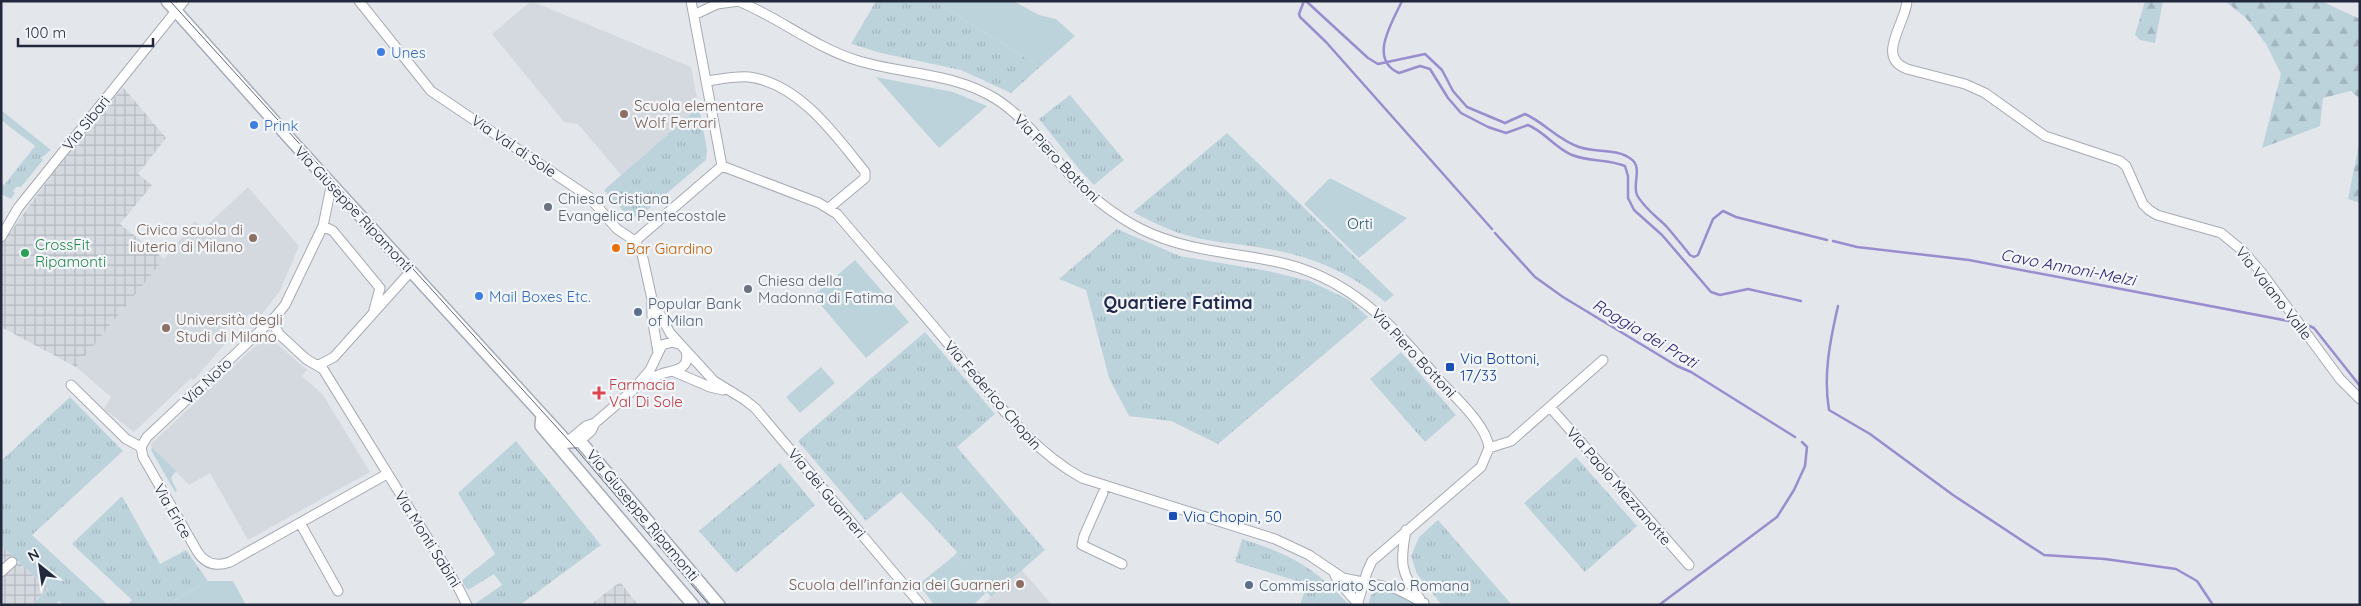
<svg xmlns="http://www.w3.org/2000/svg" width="2361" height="606" viewBox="0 0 2361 606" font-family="Quicksand,sans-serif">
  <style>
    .built { fill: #d4d9e0 }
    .industrial { fill: url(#industrial-grid) }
    .green { fill: #bdd3dc }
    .forest { fill: url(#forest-firs) }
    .park { fill: url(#park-tufts) }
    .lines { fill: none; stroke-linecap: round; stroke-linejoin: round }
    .stream { stroke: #998dce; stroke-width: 2.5 }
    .street-casing { stroke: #a6aab4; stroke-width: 11 }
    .secondary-casing { stroke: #a5acba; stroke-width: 14 }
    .street { stroke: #fff; stroke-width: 9 }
    .secondary { stroke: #fff; stroke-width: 11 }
    .tram { stroke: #5e6478; stroke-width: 1 }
    .shop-dot { fill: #3f7fe0; stroke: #f3f6f9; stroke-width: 2 }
    .education-dot { fill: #8d6e63; stroke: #f3f6f9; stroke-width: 2 }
    .worship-dot { fill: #6b7280; stroke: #f3f6f9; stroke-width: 2 }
    .food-dot { fill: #e8710a; stroke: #f3f6f9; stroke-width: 2 }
    .leisure-dot { fill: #2e9e5b; stroke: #f3f6f9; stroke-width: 2 }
    .service-dot { fill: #5c6f8a; stroke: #f3f6f9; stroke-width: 2 }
    .transit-dot { fill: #1a4fb4; stroke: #f3f6f9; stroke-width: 2 }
    .health-dot { fill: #e0444e; stroke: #f3f6f9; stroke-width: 2 }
    .labels { text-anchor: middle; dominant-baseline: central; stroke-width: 4.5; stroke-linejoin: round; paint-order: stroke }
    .shop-label { font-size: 15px; fill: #366cbe; stroke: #f3f6f9; text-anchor: start }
    .education-label { font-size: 15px; fill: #785e54; stroke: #f3f6f9; text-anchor: start }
    .street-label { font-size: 15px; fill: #23293c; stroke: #f3f6f9 }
    .worship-label { font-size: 15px; fill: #5b616d; stroke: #f3f6f9; text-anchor: start }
    .park-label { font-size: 15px; fill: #2f5671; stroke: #f3f6f9 }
    .leisure-label { font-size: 15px; fill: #27864d; stroke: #f3f6f9; text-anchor: start }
    .food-label { font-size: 15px; fill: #c56008; stroke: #f3f6f9; text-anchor: start }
    .service-label { font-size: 15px; fill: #4e5e75; stroke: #f3f6f9; text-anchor: start }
    .transit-label { font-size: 15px; fill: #164399; stroke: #f3f6f9; text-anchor: start }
    .health-label { font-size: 15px; fill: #be3a42; stroke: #f3f6f9; text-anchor: start }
    .water-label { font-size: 16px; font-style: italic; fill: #302075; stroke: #f3f6f9 }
    .quarter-label { font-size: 18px; font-weight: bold; fill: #202a4e; stroke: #f3f6f9 }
  </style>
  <defs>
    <pattern id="industrial-grid" width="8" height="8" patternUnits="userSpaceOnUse" patternTransform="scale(1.25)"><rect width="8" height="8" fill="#d4d9e0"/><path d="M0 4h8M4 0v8" fill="none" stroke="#b6bac1"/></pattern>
    <pattern id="forest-firs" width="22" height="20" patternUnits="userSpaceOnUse" patternTransform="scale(1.25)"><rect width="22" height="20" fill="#bdd3dc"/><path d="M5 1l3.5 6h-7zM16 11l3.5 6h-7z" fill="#a2b5be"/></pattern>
    <pattern id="park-tufts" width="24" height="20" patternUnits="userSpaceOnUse" patternTransform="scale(1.25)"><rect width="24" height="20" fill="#bdd3dc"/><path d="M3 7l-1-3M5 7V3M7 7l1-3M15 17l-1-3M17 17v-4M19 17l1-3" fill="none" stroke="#a2b5be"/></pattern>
  </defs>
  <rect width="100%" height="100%" fill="#e3e7ec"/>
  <!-- built -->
  <path class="built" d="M531 1 691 67 699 107 621 175 578 124 564 122 492 34Z
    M248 187 299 246 280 291 262 314H249L239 326 231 320 222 332 229 339 194 380 191 378 134 432 104 409 111 397 76 367 195 221 203 229Z
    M267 335 307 370 302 376 323 395 370 472 248 540 210 473 189 485 150 445Z
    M1022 570 1052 605H982L991 597Z"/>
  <!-- industrial -->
  <path class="industrial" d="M123 87 166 138 138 174 152 185 120 224 164 259 76 367 1 327V245L56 169Z
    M1 545 48 589 32 605H1Z
    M620 582 638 605H590Z"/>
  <!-- green -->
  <path class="green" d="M934 1H1013L1039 15 1056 19 1075 36 1040 67Z
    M876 77 953 92 987 106 939 148Z
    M1330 178 1407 218 1359 258 1304 204Z
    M855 260 909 322 866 358 813 296Z
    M821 367 835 383 800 413 786 397Z
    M152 447 176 471 171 478 177 491 175 492 151 450Z
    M955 555 987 592 973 605H934L919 584Z
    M208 581H233L246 605H166Z
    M1335 590 1349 605H1310L1325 591Z"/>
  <!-- forest -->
  <path class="forest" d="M2145 1H2163L2155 43 2140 40 2135 35Z
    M2225 1H2321L2360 19V99L2351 91 2323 98 2320 126 2262 148 2281 74 2266 44 2246 18Z
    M2360 139V203L2348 199Z"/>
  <!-- park -->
  <path class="park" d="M876 1H934L1040 67 1011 93 961 70 881 53 851 44Z
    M1070 95 1124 160 1094 185 1079 169 1039 119Z
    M699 107 707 149 706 160 639 217 627 215 604 190Z
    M1 110 51 150 41 158 43 160 21 187H16L13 191 15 193 11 199 1 194V183L4 185 35 146 1 120Z
    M1227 133 1394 295 1385 302C1346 268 1301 253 1250 246 1231 243 1212 242 1193 237 1172 232 1152 222 1133 212Z
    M1117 229 1180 256 1268 271 1310 281 1349 300 1368 317 1218 444 1171 421 1129 416 1109 378 1086 290 1059 279Z
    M925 332 995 414 957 447 1045 550 991 597 955 555 957 552 901 492 866 521 798 441Z
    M1401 352 1456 415 1425 442 1370 379Z
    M70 397 123 451 32 535 108 605H64L59 601 55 605H32L48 589 1 545V461Z
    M516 441 601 545 520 605H477L476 603 502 585 494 574 468 590 461 581 495 554 458 493Z
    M1576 457 1637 526 1585 572 1524 503Z
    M780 463 815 505 736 573 699 531Z
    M122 496 160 564 186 550 208 581 166 605H127L132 600 72 544Z
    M1438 520 1512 605H1442L1417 574 1411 556 1419 537Z
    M1242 539C1280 551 1306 562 1335 590L1325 591 1310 605H1300L1307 584 1235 562Z
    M1379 590 1404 596 1416 605H1368L1371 595Z"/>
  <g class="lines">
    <!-- stream -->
    <path class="stream" d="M1304 1 1299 14 1300 17 1326 42 1492 229
      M1306 1 1368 58 1378 64 1425 54 1442 70 1453 91 1467 107 1505 123 1525 114C1545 123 1558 140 1579 147 1596 153 1617 148 1631 159 1643 167 1632 185 1637 195 1644 208 1656 216 1666 226 1674 235 1682 245 1690 255L1694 257 1698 255 1713 219 1723 211 1736 217 1827 240
      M1402 1C1392 23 1368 59 1399 73L1420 66 1430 69 1448 98 1461 113 1488 127 1506 133 1528 125C1545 132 1555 148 1572 155 1589 162 1608 159 1625 166L1628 176V198L1634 210 1662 235 1711 292 1720 295 1748 289 1801 301
      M1495 233 1535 277 1563 297 1677 366 1691 372 1795 437
      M1833 241 1857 247 1969 260 2294 322
      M1838 306C1830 341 1823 375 1829 410L1870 434 1953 495 2044 555 2105 559 2176 569 2197 581 2213 605
      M2307 325 2314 328 2360 386
      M1659 605 1777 517 1794 490 1805 466 1807 447 1802 442"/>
    <defs>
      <path id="street" d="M359 1 431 91 589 197 617 229 635 241 642 254 652 299 670 333 714 381 745 400 756 409 921 605
        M691 1 722 166
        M738 1C778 17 816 48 856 60 903 75 953 72 996 99 1026 118 1046 148 1069 174 1089 195 1114 215 1141 229 1183 250 1227 252 1273 261 1351 276 1393 326 1442 383 1457 399 1487 426 1489 448L1481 467 1372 561 1367 572 1358 602
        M1907 1C1906 23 1875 57 1907 69L1965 84 1985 93 2045 136 2120 161 2126 166 2143 204 2149 210 2157 215 2221 233 2243 251 2261 272 2340 379 2360 399
        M694 15 717 4 739 1
        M707 81C721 79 735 76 749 77 799 83 836 136 865 172V178L829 208
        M722 166 819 203 837 214C877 261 917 306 956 353 994 398 1029 449 1082 478L1275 539 1309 555 1343 578 1397 589 1424 603
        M323 226 333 231 380 288 374 310
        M1 237 18 208 184 1
        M635 241 722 166
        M652 302V317L658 352
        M276 316 274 325 279 334 306 359 323 369 459 589 467 605
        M319 365 334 357 411 271
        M675 372 710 387 723 390
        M71 385 126 439 141 447
        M640 386C647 382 654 377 661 374 674 370 691 370 686 351
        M1550 407 1689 565
        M580 441 591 431 595 423
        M567 442 586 426 595 423 632 391 650 370 662 345 672 342 679 344
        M141 447 143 457 197 551C205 564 216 567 230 562L387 474
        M141 447 147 437 276 316 285 305 323 226 331 187 329 182
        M1489 448 1511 441 1603 360
        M1103 493 1084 536 1082 545 1122 564
        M300 523 338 591
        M1406 530C1400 562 1400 573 1420 599
        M1 572 12 562
        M1334 573 1338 581 1359 605"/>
      <path id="secondary" d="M167 1 291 140 567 442
        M542 415 541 426 693 605
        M560 443 580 441 719 605"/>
    </defs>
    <!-- street casing -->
    <use href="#street" class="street-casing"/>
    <!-- secondary casing -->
    <use href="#secondary" class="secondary-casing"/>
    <!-- street -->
    <use href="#street" class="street"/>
    <!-- secondary -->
    <use href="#secondary" class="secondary"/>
    <!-- tram -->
    <path class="tram" d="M170 1 571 443 709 605"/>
  </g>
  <!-- markers -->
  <g class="shop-dot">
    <circle cx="381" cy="52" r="5"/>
    <circle cx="254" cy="125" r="5"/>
    <circle cx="479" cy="296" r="5"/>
  </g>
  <g class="education-dot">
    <circle cx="624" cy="114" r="5"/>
    <circle cx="253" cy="238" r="5"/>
    <circle cx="166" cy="328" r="5"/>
    <circle cx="1020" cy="584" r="5"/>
  </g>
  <g class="worship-dot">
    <circle cx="548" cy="207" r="5"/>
    <circle cx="748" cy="289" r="5"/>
  </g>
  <circle class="food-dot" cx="616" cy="248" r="5"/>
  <circle class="leisure-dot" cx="25" cy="253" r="5"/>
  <g class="service-dot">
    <circle cx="638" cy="312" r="5"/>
    <circle cx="1249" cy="585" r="5"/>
  </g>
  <g class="transit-dot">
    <rect x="1445" y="362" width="10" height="10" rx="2.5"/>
    <rect x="1168" y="511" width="10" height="10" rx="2.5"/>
  </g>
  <path class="health-dot" d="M596.5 385.5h5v5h5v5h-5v5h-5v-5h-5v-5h5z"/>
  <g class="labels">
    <!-- shop labels -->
    <g class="shop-label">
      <text x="391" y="52">Unes</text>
      <text x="264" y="125">Prink</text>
      <text x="489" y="296">Mail Boxes Etc.</text>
    </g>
    <!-- education labels -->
    <g class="education-label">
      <text x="634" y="105">Scuola elementare<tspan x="634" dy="17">Wolf Ferrari</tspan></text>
      <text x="243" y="229" text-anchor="end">Civica scuola di<tspan x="243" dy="17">liuteria di Milano</tspan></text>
      <text x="176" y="319">Università degli<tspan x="176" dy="17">Studi di Milano</tspan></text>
      <text x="1010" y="584" text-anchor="end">Scuola dell'infanzia dei Guarneri</text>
    </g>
    <!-- street labels -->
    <g class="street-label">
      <text transform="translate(86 123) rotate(-51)">Via Sibari</text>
      <text transform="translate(514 146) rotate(34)">Via Val di Sole</text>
      <text transform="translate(1057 158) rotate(46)">Via Piero Bottoni</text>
      <text transform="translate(354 209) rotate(47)">Via Giuseppe Ripamonti</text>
      <text transform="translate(2274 293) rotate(52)">Via Vaiano Valle</text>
      <text transform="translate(1414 353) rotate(47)">Via Piero Bottoni</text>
      <text transform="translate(207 381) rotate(-43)">Via Noto</text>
      <text transform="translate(993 395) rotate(49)">Via Federico Chopin</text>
      <text transform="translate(1619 486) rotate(49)">Via Paolo Mezzanotte</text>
      <text transform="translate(827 493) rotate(50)">Via dei Guarneri</text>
      <text transform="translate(173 511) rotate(60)">Via Erice</text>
      <text transform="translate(643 515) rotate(50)">Via Giuseppe Ripamonti</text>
      <text transform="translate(428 539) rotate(58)">Via Monti Sabini</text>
    </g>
    <!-- worship labels -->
    <g class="worship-label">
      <text x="558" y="198">Chiesa Cristiana<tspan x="558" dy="17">Evangelica Pentecostale</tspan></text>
      <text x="758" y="280">Chiesa della<tspan x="758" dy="17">Madonna di Fatima</tspan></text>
    </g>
    <!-- park labels -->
    <g class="park-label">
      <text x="1360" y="223">Orti</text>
    </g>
    <!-- leisure labels -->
    <g class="leisure-label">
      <text x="35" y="244">CrossFit<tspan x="35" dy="17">Ripamonti</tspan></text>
    </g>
    <!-- food labels -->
    <g class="food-label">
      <text x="626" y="248">Bar Giardino</text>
    </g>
    <!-- service labels -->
    <g class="service-label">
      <text x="648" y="303">Popular Bank<tspan x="648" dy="17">of Milan</tspan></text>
      <text x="1259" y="585">Commissariato Scalo Romana</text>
    </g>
    <!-- transit labels -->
    <g class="transit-label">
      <text x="1460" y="358">Via Bottoni,<tspan x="1460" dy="17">17/33</tspan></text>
      <text x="1183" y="516">Via Chopin, 50</text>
    </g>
    <!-- health labels -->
    <g class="health-label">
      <text x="609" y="384">Farmacia<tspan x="609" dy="17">Val Di Sole</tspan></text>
    </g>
    <!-- water labels -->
    <g class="water-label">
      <text transform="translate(2068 267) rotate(11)">Cavo Annoni-Melzi</text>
      <text transform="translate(1645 333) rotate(31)">Roggia dei Prati</text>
    </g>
    <!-- quarter labels -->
    <g class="quarter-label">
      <text x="1178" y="302">Quartiere Fatima</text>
    </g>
  </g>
  <!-- border -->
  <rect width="2361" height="606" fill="none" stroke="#23293c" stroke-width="5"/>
  <!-- north arrow -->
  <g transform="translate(40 566) rotate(330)" stroke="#f3f6f9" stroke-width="4" paint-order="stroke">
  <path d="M0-4L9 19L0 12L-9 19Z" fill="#23293c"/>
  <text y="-8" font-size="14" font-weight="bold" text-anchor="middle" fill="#23293c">N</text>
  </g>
  <!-- scale -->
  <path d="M18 38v8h135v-8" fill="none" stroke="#23293c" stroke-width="2.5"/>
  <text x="25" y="38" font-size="15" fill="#23293c" stroke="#f3f6f9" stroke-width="4" paint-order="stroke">100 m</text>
</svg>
